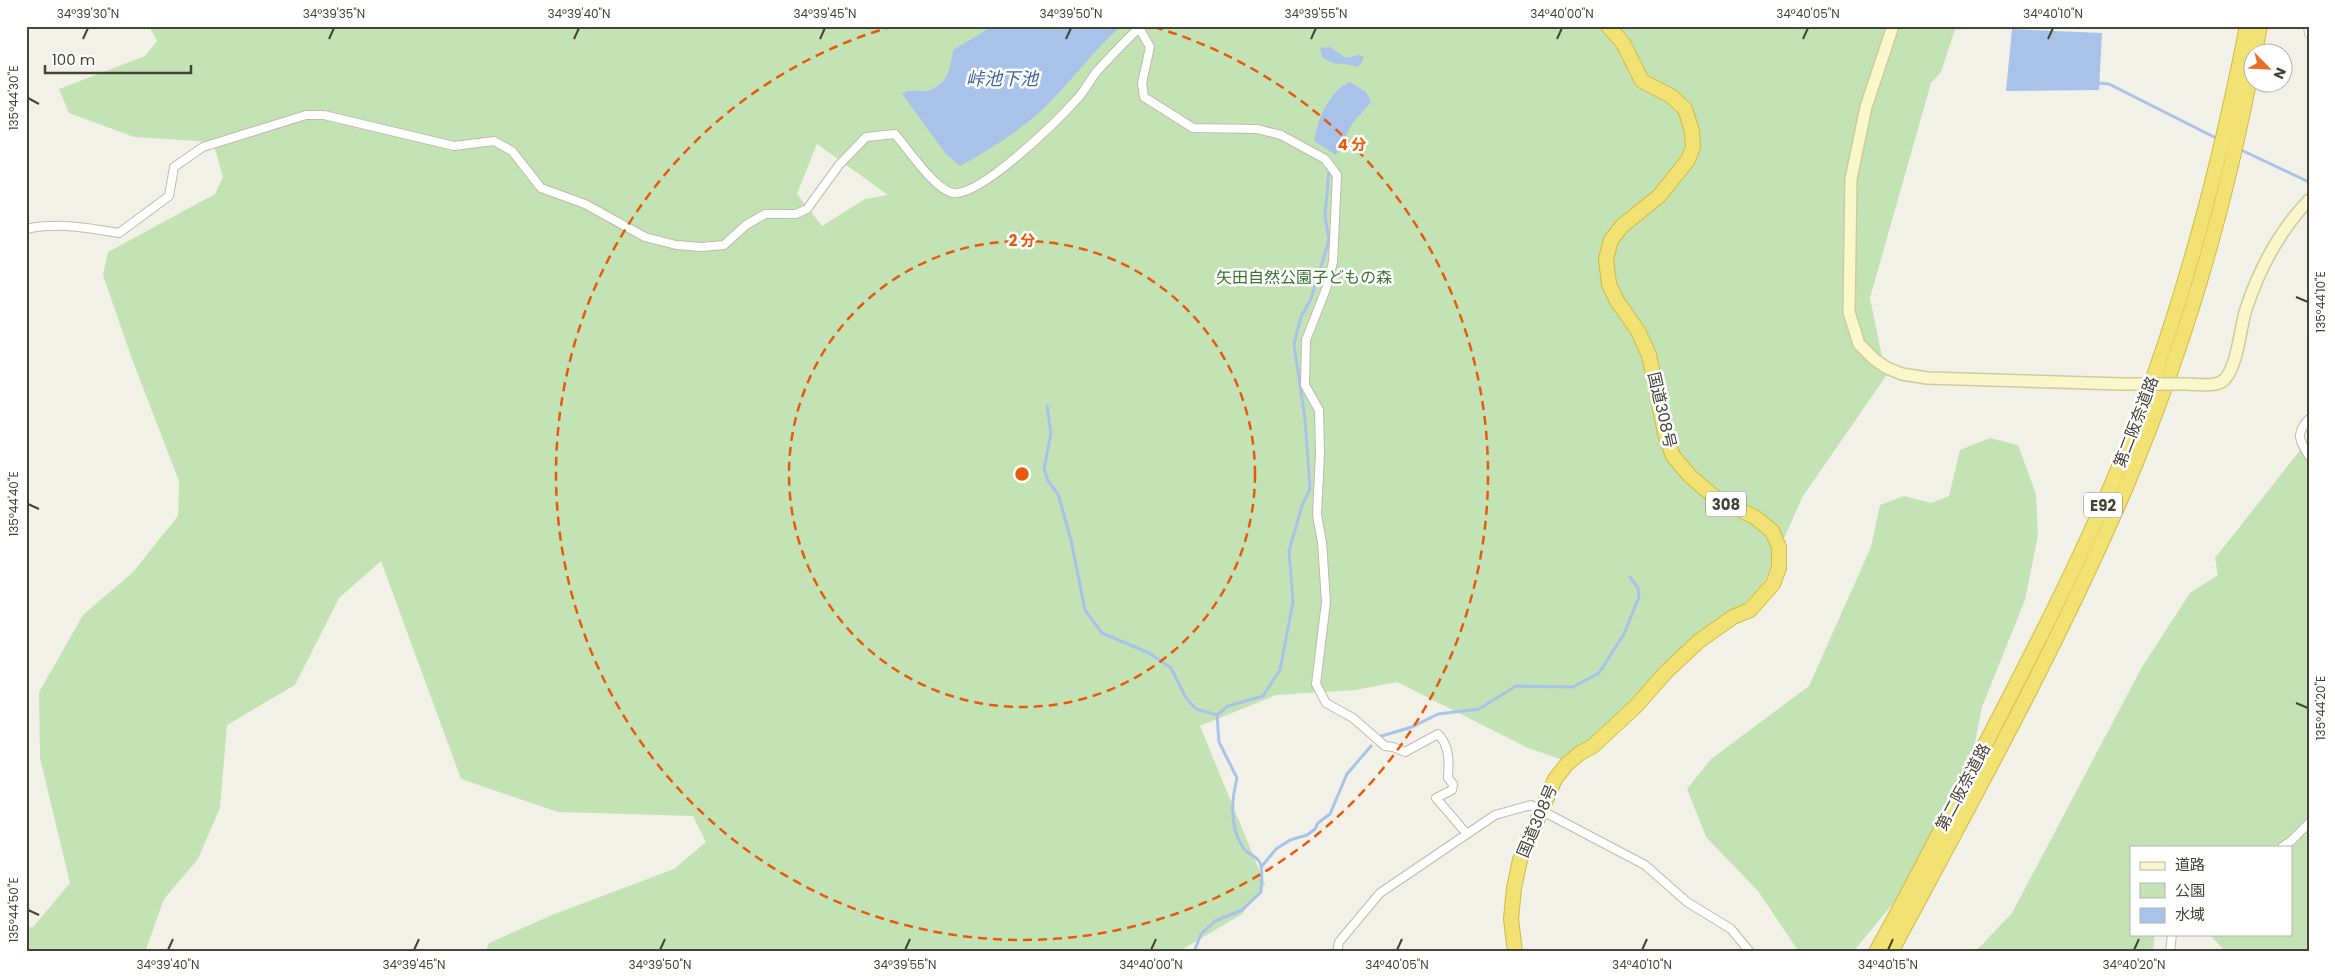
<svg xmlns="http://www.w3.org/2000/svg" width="2335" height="978" viewBox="0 0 2335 978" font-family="Poppins,'Noto Sans JP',sans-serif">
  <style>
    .green { fill: #c4e3b4; fill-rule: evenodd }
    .water { fill: #a9c2ea }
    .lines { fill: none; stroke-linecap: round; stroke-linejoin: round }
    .stream { stroke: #a9c2ea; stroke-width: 3 }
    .street-casing { stroke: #bdbbab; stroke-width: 10 }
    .secondary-casing { stroke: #cecb9b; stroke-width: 14 }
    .highway-casing { stroke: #d0ba44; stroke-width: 16 }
    .street { stroke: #fff; stroke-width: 8 }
    .secondary { stroke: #faf8ca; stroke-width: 11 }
    .highway { stroke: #f2e273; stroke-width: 14 }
    .secondary-bridge-casing { stroke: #cecb9b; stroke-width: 14; stroke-linecap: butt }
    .secondary-bridge { stroke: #faf8ca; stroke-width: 11 }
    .ticks { fill: none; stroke: #454237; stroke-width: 2 }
    .ring { fill: none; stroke: #e8590c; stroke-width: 2.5; stroke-dasharray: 9 6 }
    .labels { text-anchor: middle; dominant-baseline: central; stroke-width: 5; stroke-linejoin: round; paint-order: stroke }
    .shield { fill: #fff; stroke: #7d7b73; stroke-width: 1 }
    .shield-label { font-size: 15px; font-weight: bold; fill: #454237 }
    .park-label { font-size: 16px; fill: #3b722f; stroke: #fff }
    .street-label { font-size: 16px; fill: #454237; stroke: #fff }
    .water-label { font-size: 18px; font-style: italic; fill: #3962a8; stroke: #fff }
    .centre { fill: #e8590c; stroke: #fff; stroke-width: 2.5 }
    .ring-label { font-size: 15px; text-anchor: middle; font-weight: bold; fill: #e8590c; stroke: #fff; stroke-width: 5; stroke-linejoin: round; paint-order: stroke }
    .neatline { fill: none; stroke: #454237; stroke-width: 2 }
    .ticks-label { font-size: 12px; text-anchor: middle; fill: #454237 }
  </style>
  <rect width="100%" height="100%" fill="#f2f1e8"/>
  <!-- green -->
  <path class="green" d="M149 26H1956L1941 72 1931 83 1870 298 1886 376 1803 496 1763 585 1662 686 1563 760 1528 748 1397 682 1355 690 1276 695 1200 726 1265 884 1242 914 1178 952H485L489 943 552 915 674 869 706 842 693 816 558 812 461 779 381 561 339 598 295 685 227 725 220 808 198 859 164 899 145 952H26V928L33 927 70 883 40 758 39 692 83 615 133 572 178 516 179 481 132 359 103 275 108 252 215 194 223 177 213 142 134 137 69 113 59 89 145 56 157 41ZM817 144 888 195 865 199 822 226 797 194Z
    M1990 438 2018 445 2036 494 2038 535 2025 600 1982 707 1970 768 1913 874 1895 901 1853 952H1799L1758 891 1706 837 1687 789 1711 759 1809 686 1871 547 1880 505 1904 496 1931 503 1949 496 1960 450Z
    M2309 439V952H2226L2209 934H2291V847H2131V934H2155L2153 952H1975L2012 913 2142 667 2190 593 2218 575 2215 558Z"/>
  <!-- water -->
  <path class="water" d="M993 26H1121C1092 52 1070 83 1042 110 1018 132 989 150 960 166L946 154 902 94C911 87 919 93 929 90 948 85 951 66 953 50Z
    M2012 29 2102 33 2099 90 2006 91Z
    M1330 47 1346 58 1359 55 1364 57 1362 62 1357 67C1342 61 1337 68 1322 57L1320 48Z
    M1350 82 1366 92 1371 102 1352 124 1336 155 1314 141C1318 120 1328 91 1350 82Z"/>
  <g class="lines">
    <!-- stream -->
    <path class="stream" d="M2097 83 2109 84 2218 139
      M2239 149 2309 182
      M1047 406 1051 433 1044 469 1048 481 1058 494 1071 540 1085 610 1102 633 1149 653 1171 668 1186 698 1196 709 1217 715
      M1378 737 1412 727 1438 714 1479 709 1516 686 1573 687 1599 673 1624 634 1639 597 1638 588 1630 577
      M1262 866 1276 849 1290 840 1307 835 1315 829 1318 823 1330 814 1347 774 1371 746
      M1194 952 1201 934 1215 921 1242 910 1261 892C1261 884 1264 868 1259 861 1256 856 1248 854 1244 849 1229 828 1231 802 1237 778L1219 742 1217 715 1228 706 1263 696 1280 670 1293 602 1289 551 1302 506 1310 489 1305 419 1294 344 1301 317 1311 299 1329 240 1325 216 1329 171"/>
    <defs>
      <path id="street" d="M1138 26 1150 47 1142 83 1144 97 1193 128 1257 129 1281 135 1325 159 1337 175 1333 262 1326 289 1306 340 1305 385 1319 410 1320 453 1317 515 1322 542 1326 602 1316 684 1326 703 1353 718 1385 746 1393 747 1405 752 1438 734C1450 746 1449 762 1448 778L1453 784 1452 790 1436 798 1467 834
        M2308 26 2309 34
        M26 229C58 222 88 228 119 233L169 196 174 167 203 147 306 115H324L454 146 494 141 512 151 541 188 585 204 645 237 676 245 702 247 724 245 746 225 765 214H796L807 209 839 165 866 137 895 134C907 148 935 190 953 193 981 197 1059 119 1078 98 1086 89 1091 78 1098 70 1112 55 1126 40 1141 26
        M2309 419C2295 434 2299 440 2309 456
        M2282 847 2291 841 2309 823
        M1337 952 1339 942 1380 893 1495 815 1531 805 1645 865 1687 902 1731 929 1750 952
        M2170 952 2172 934"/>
      <path id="secondary" d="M1893 26 1866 107 1851 179 1849 312 1859 344 1874 359 1887 368 1902 374 1927 378 2121 384
        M2187 384C2198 384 2216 388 2225 379 2238 364 2240 328 2246 309 2259 270 2280 230 2309 200"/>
      <path id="highway" d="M2255 52 2260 26
        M1515 952 1511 919 1514 888 1520 860 1555 779 1567 764 1580 753 1593 746 1636 706 1667 671 1699 641 1733 617 1750 610 1773 584 1779 568V547L1772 531 1756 518 1712 495 1690 476 1673 456 1665 433 1649 355 1638 331 1617 301 1609 284 1606 259 1611 240 1622 226 1659 196 1688 160 1693 147 1692 131 1685 109 1671 96 1642 81 1623 43 1608 26
        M1876 952C1916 880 1953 806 1991 733 2045 629 2098 525 2140 414 2188 288 2221 158 2247 26
        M1891 952C1973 799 2058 646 2126 487 2183 352 2225 210 2252 67"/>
    </defs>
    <!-- street casing -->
    <use href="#street" class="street-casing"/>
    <!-- secondary casing -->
    <use href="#secondary" class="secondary-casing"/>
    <!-- highway casing -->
    <use href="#highway" class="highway-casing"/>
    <!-- street -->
    <use href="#street" class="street"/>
    <!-- secondary -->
    <use href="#secondary" class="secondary"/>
    <!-- highway -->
    <use href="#highway" class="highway"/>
    <defs>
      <path id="secondary-bridge" d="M2121 384H2187"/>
    </defs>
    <!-- secondary-bridge casing -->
    <use href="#secondary-bridge" class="secondary-bridge-casing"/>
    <!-- secondary-bridge -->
    <use href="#secondary-bridge" class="secondary-bridge"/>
  </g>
  <!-- ticks -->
  <path class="ticks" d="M83 39 88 28M329 39 334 28M574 39 579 28M820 39 825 28M1066 39 1071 28M1311 39 1316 28M1557 39 1562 28M1803 39 1808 28M2048 39 2053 28M28 98 39 104M2296 297 2308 302M28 504 39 509M2296 703 2308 708M28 910 39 915M168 950 173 939M414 950 419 939M660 950 665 939M905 950 910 939M1151 950 1156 939M1397 950 1402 939M1642 950 1647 939M1888 950 1893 939M2134 950 2139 939"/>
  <!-- distance rings -->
  <g class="ring">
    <circle cx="1022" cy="474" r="233"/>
    <path d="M1154 27A466 466 0 1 1 890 27"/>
  </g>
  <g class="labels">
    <!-- shield labels -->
    <g class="shield">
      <rect x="1706" y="491.5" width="40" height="25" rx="4"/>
      <rect x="2084" y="492.5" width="38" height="25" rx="4"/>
    </g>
    <g class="shield-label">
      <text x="1726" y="504">308</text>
      <text x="2103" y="505">E92</text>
    </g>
    <!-- park labels -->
    <g class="park-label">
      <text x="1304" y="277">矢田自然公園子どもの森</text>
    </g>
    <!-- street labels -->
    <g class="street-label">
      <text transform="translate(1662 410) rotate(77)">国道308号</text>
      <text transform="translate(2136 422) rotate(-69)">第二阪奈道路</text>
      <text transform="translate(1963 787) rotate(-62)">第二阪奈道路</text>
      <text transform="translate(1537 821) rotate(-67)">国道308号</text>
    </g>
    <!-- water labels -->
    <g class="water-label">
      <text x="1002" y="78">峠池下池</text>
    </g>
  </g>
  <circle cx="1022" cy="474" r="8" class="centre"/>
  <g class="ring-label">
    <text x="1352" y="150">4 分</text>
    <text x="1022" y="246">2 分</text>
  </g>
  <!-- border -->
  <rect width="2335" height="978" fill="none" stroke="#ffffff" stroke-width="55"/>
  <!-- legend -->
  <rect x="2130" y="846" width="162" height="90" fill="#ffffff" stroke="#b5b3af"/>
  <rect x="2140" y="862" width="25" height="8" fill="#faf8ca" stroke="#b5b3af"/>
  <text x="2175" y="870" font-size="15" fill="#454237">道路</text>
  <rect x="2140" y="883" width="25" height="15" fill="#c4e3b4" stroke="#b5b3af"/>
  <text x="2175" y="896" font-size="15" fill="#454237">公園</text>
  <rect x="2140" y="908" width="25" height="15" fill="#a9c2ea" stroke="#b5b3af"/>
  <text x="2175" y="920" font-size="15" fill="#454237">水域</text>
  <!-- north arrow -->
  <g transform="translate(2268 68) rotate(114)"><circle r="24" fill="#ffffff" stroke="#b5b3af"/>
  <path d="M0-4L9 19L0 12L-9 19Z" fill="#e86d29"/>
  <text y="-8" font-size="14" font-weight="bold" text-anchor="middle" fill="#454237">N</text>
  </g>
  <!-- scale -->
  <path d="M45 65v8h146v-8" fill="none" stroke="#454237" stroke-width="2.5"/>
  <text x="52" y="65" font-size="15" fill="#454237" stroke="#ffffff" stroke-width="4" paint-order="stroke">100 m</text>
  <rect x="28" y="28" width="2280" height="922" class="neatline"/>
  <g class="ticks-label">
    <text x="88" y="18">34°39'30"N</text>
    <text x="334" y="18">34°39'35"N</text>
    <text x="579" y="18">34°39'40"N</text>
    <text x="825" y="18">34°39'45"N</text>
    <text x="1071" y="18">34°39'50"N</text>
    <text x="1316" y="18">34°39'55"N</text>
    <text x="1562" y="18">34°40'00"N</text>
    <text x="1808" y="18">34°40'05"N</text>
    <text x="2053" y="18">34°40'10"N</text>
    <text transform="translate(14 98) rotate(-90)" y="4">135°44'30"E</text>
    <text transform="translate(2321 302) rotate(-90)" y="4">135°44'10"E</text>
    <text transform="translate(14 504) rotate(-90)" y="4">135°44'40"E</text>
    <text transform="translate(2321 708) rotate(-90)" y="4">135°44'20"E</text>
    <text transform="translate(14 910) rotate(-90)" y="4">135°44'50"E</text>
    <text x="168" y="969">34°39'40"N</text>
    <text x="414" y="969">34°39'45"N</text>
    <text x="660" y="969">34°39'50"N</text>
    <text x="905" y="969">34°39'55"N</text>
    <text x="1151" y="969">34°40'00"N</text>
    <text x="1397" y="969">34°40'05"N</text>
    <text x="1642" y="969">34°40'10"N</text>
    <text x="1888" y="969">34°40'15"N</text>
    <text x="2134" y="969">34°40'20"N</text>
  </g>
</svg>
